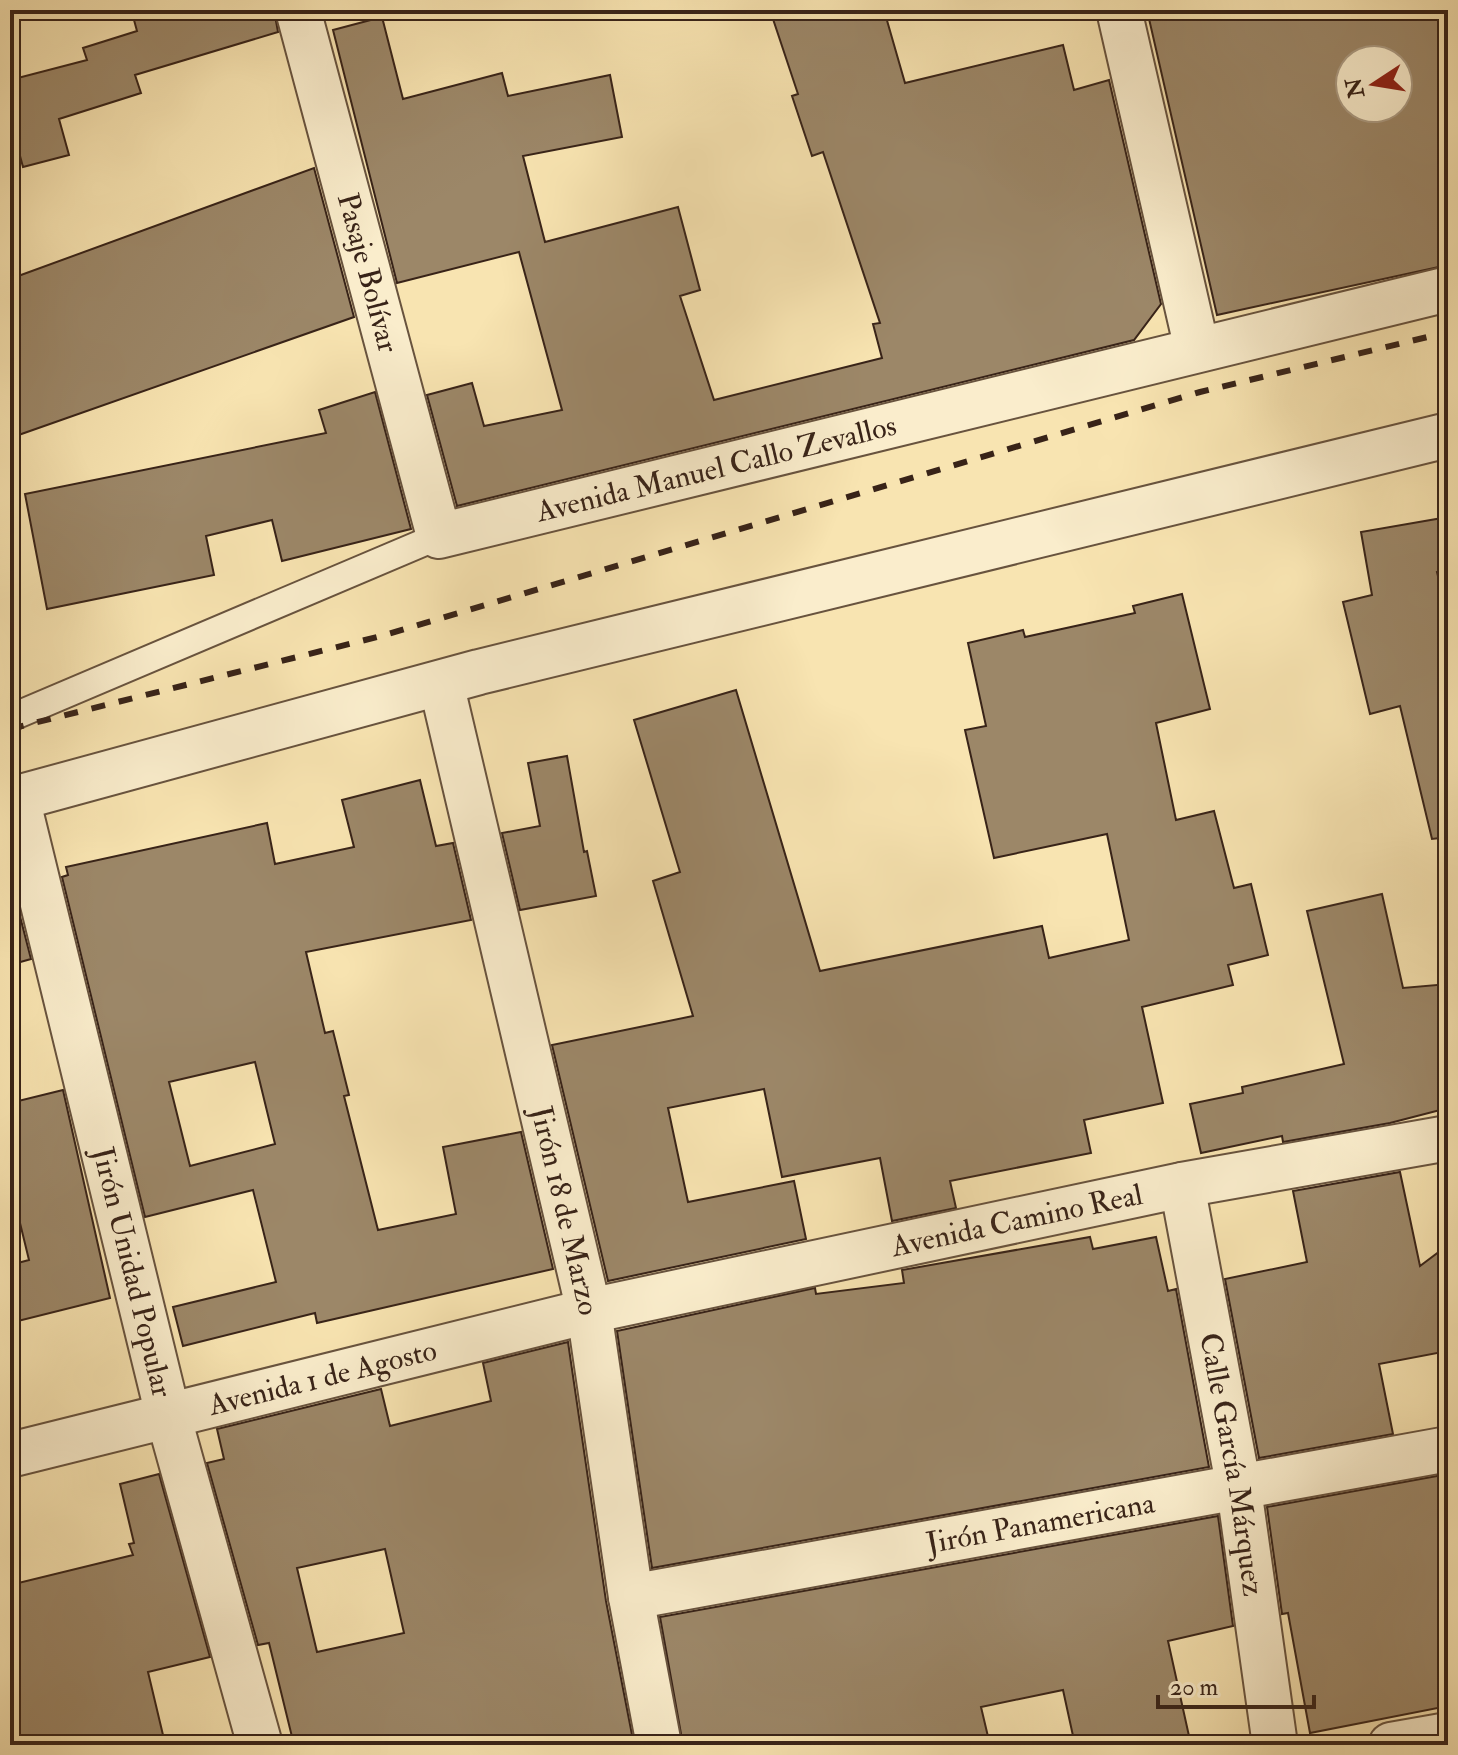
<svg xmlns="http://www.w3.org/2000/svg" width="1458" height="1755" viewBox="0 0 1458 1755" font-family="'IM FELL Double Pica',serif">
  <style>
    .building { fill: #9c8768; stroke: #382318; stroke-width: 2; fill-rule: evenodd }
    .lines { fill: none; stroke-linecap: round; stroke-linejoin: round }
    .service-casing { stroke: #68533e; stroke-width: 30 }
    .minor-casing { stroke: #68533e; stroke-width: 48 }
    .tertiary-casing { stroke: #68533e; stroke-width: 48 }
    .service { stroke: #faedcc; stroke-width: 26 }
    .minor { stroke: #faedcc; stroke-width: 44 }
    .tertiary { stroke: #faedcc; stroke-width: 44 }
    .rail { stroke: #382318; stroke-width: 6; stroke-dasharray: 14 14; stroke-linecap: butt }
    .labels { text-anchor: middle; dominant-baseline: central; stroke-width: 7; stroke-linejoin: round; paint-order: stroke }
    .street-label { font-size: 30px; fill: #382318; stroke: #faedcc }
  </style>
  <rect width="100%" height="100%" fill="#f8e4b1"/>
  <filter id="stains"><feTurbulence type="fractalNoise" baseFrequency=".0025" numOctaves="4"/><feColorMatrix values="0 0 0 0 .2 0 0 0 0 .09 0 0 0 0 .02 0 0 0 .5 -.17"/></filter>
  <radialGradient id="worn" r=".72"><stop offset=".6" stop-color="#630" stop-opacity="0"/><stop offset="1" stop-color="#630" stop-opacity=".3"/></radialGradient>
  <!-- building -->
  <path class="building" d="M167 10H274L278 32 135 75 141 93 59 119 69 155 23 167 10 119V80L87 60 83 48 137 31 134 20Z
    M770 10H884L905 83 1063 45 1074 90 1109 80 1161 304 1134 340 457 506 427 395 472 383 484 426 562 410 519 252 397 283 333 30 382 17 403 99 502 73 508 96 610 75 622 137 523 156 545 242 678 207 700 290 680 296 714 400 882 358 873 324 880 323 823 152 812 156 792 96 798 94Z
    M1147 10H1448V265L1217 315ZM1350 60H1398V108H1350Z
    M314 168 354 317 10 438V279Z
    M375 392 411 529 282 561 272 520 206 536 214 575 47 609 25 494 326 433 319 410Z
    M1448 517V570L1437 572 1448 617V837L1432 839 1400 706 1370 714 1343 602 1372 595 1361 532Z
    M1182 594 1210 709 1156 723 1176 820 1214 811 1234 888 1251 884 1268 955 1228 965 1233 985 1142 1007 1163 1103 1084 1120 1091 1153 950 1181 956 1208 892 1221 880 1158 782 1177 764 1089 668 1108 688 1202 794 1181 806 1239 608 1281 552 1045 693 1016 653 881 680 872 634 720 736 690 820 971 1042 926 1049 958 1129 940 1107 834 994 858 965 730 986 726 968 643 1023 630 1025 637 1135 613 1133 606Z
    M567 756 584 852 587 851 596 896 520 910 502 833 540 826 528 763Z
    M420 780 436 846 453 843 471 920 306 952 325 1033 333 1031 349 1095 344 1096 378 1230 456 1214 443 1147 521 1132 553 1269 317 1323 315 1313 183 1346 173 1307 276 1282 253 1190 145 1217 62 877 68 875 66 867 267 823 275 864 354 847 342 800ZM255 1062 275 1144 190 1166 169 1082Z
    M13 889 31 959 10 965V890Z
    M1382 894 1403 988 1448 984V1108L1390 1123 1283 1142 1282 1136 1201 1153 1190 1104 1243 1093 1242 1087 1344 1064 1307 911Z
    M63 1090 110 1298 10 1323V1265L29 1260 10 1182V1103Z
    M1400 1172 1420 1266 1448 1245V1351L1379 1364 1393 1434 1259 1458 1225 1279 1307 1262 1293 1191Z
    M1090 1237 1093 1249 1156 1237 1168 1291 1176 1289 1209 1467 652 1568 617 1331 815 1288 816 1294 904 1283 902 1270Z
    M568 1342 606 1601 634 1745H294L269 1643 258 1645 207 1463 224 1459 217 1429 381 1389 390 1426 491 1401 483 1363ZM385 1549 404 1633 317 1652 297 1568Z
    M159 1474 210 1657 148 1672 163 1735 118 1745H10V1585L133 1555 129 1544 134 1543 120 1484Z
    M1448 1474V1706L1310 1733 1288 1613 1282 1614 1267 1507Z
    M1218 1516 1233 1626 1168 1641 1191 1745H1075L1063 1690 981 1707 990 1745H683L660 1617Z"/>
  <g class="lines">
    <defs>
      <path id="service" d="M10 718 439 536"/>
      <g id="minor">
        <path id="s1" d="M298 10 439 536 1448 289"/>
        <path d="M1119 10 1197 349"/>
        <path id="s2" d="M441 683 589 1311 631 1597 659 1745"/>
        <path id="s3" d="M17 798 168 1415 260 1745"/>
        <path id="s4" d="M1182 1185 1239 1489 1275 1745"/>
        <path id="s5" d="M10 1455 589 1311 1182 1185 1448 1138"/>
        <path id="s6" d="M631 1597 1448 1449"/>
        <path d="M1391 1745 1448 1735"/>
      </g>
      <path id="tertiary" d="M10 800 479 672 1448 435"/>
    </defs>
    <!-- service casing -->
    <use href="#service" class="service-casing"/>
    <!-- minor casing -->
    <use href="#minor" class="minor-casing"/>
    <!-- tertiary casing -->
    <use href="#tertiary" class="tertiary-casing"/>
    <!-- service -->
    <use href="#service" class="service"/>
    <!-- minor -->
    <use href="#minor" class="minor"/>
    <!-- tertiary -->
    <use href="#tertiary" class="tertiary"/>
    <!-- rail -->
    <path class="rail" d="M10 729 381 636 1200 392 1448 332"/>
  </g>
  <g class="labels">
    <!-- street labels -->
    <g class="street-label">
      <text stroke="none"><textPath href="#s1" startOffset="272">Pasaje Bolívar</textPath></text>
      <text stroke="none"><textPath href="#s1" startOffset="830">Avenida Manuel Callo Zevallos</textPath></text>
      <text stroke="none"><textPath href="#s2" startOffset="542">Jirón 18 de Marzo</textPath></text>
      <text stroke="none"><textPath href="#s5" startOffset="1034">Avenida Camino Real</textPath></text>
      <text stroke="none"><textPath href="#s3" startOffset="488">Jirón Unidad Popular</textPath></text>
      <text stroke="none"><textPath href="#s5" startOffset="322">Avenida 1 de Agosto</textPath></text>
      <text stroke="none"><textPath href="#s4" startOffset="284">Calle García Márquez</textPath></text>
      <text stroke="none"><textPath href="#s6" startOffset="416">Jirón Panamericana</textPath></text>
    </g>
  </g>
  <!-- margin -->
  <rect width="1458" height="1755" fill="none" stroke="#f8e4b1" stroke-width="40"/>
  <rect x="12" y="12" width="1434" height="1731" fill="none" stroke="#382318" stroke-width="4"/>
  <rect x="20" y="20" width="1418" height="1715" fill="none" stroke="#382318" stroke-width="2"/>
  <!-- north arrow -->
  <g transform="translate(1374 84) rotate(258)"><circle r="38" fill="#faedcc" stroke="#ac9c84" stroke-width="2"/>
  <path d="M0-6L14 30L0 20L-14 30Z" fill="#8f2418"/>
  <text y="-12" font-size="22" font-weight="bold" text-anchor="middle" fill="#382318">N</text>
  </g>
  <!-- scale -->
  <path d="M1158 1695v12h156v-12" fill="none" stroke="#382318" stroke-width="4"/>
  <text x="1170" y="1695" font-size="24" fill="#382318" stroke="#faedcc" stroke-width="6" paint-order="stroke">20 m</text>
  <rect width="100%" height="100%" filter="url(#stains)"/>
  <rect width="100%" height="100%" fill="url(#worn)"/>
</svg>
